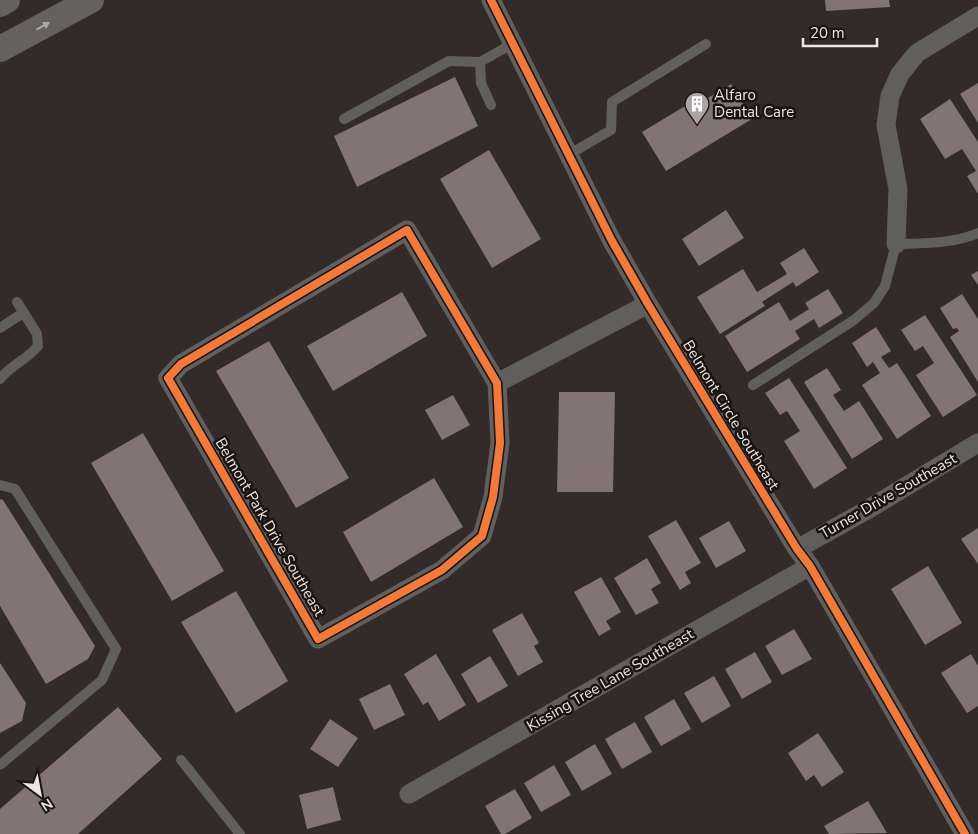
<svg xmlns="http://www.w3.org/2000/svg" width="978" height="834" viewBox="0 0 978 834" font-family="'Nunito Sans',sans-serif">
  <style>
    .building { fill: #817473 }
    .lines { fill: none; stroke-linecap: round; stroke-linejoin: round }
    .lane { stroke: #615e5e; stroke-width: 10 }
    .street { stroke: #615e5e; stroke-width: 19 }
    .secondary { stroke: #656160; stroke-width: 26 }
    .cycleway-casing { stroke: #191312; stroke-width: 11 }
    .cycleway { stroke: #f17a3a; stroke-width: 8 }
    .oneway { fill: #b0a9a9 }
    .labels { text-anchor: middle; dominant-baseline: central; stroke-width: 5; stroke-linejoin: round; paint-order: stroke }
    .poi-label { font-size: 15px; fill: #eee4e4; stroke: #191312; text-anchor: start }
    .street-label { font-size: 15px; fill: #eee4e4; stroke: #191312 }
  </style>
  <rect width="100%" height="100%" fill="#322b2a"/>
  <!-- building -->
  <path class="building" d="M825 0H889L890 7 826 11Z
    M455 77 478 126 357 187 334 136Z
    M978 83V123L960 94Z
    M731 84 752 119 666 171 642 132 700 97 703 101Z
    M950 99 978 142V194L967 176 976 171 962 149 945 159 920 119Z
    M489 150 541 239 492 268 440 179Z
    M726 210 744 238 699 266 682 239Z
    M804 248 819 272 796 287 793 282 762 302 765 306 720 334 697 297 743 269 757 292 787 274 780 263Z
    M978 271V285L971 275Z
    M828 289 843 313 819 328 814 319 795 331 800 339 747 372 725 336 779 302 790 321 809 309 805 303Z
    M402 292 427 336 333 391 307 346Z
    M962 294 978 319V382L950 337 959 331 957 328 953 329 940 308Z
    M925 315 977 395 943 417 916 375 934 363 923 346 915 351 901 330Z
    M876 327 891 351 881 357 889 368 897 363 931 416 897 439 862 385 880 373 873 362 867 367 852 343Z
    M269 341 349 478 296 508 216 371Z
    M827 368 841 390 833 395 844 411 859 401 883 439 852 459 804 382Z
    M789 378 847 468 814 489 784 441 800 431 787 411 780 415 765 393Z
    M559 392H615L613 492H557Z
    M453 395 470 425 442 440 425 410Z
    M143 433 224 571 172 601 91 463Z
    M434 478 463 527 371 582 343 532Z
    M0 499 3 500 95 646 88 659 46 684 0 606Z
    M676 520 701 563 685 572 691 583 680 590 648 536Z
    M729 521 746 551 716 568 699 538Z
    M978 528V564L961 539Z
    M647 558 661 583 651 589 659 603 636 615 614 578Z
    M928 566 962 623 925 645 891 589Z
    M601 577 621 612 606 621 611 629 599 636 574 592Z
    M236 591 288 681 236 713 181 622Z
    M522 613 539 643 534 646 543 662 518 676 492 630Z
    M794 629 812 659 782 675 765 646Z
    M755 652 772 682 742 699 725 669Z
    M436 654 466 705 439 721 428 702 423 705 404 674Z
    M971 654 978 666V706L967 713 941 673Z
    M490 656 508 686 478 703 461 674Z
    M0 663 26 703 22 721 0 733Z
    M714 676 731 706 702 723 684 693Z
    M390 684 405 715 374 730 359 699Z
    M674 699 691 729 661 746 644 717Z
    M118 707 162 759 78 834H0V809Z
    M330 719 358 738 338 767 310 749Z
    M635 722 652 752 622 769 605 739Z
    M818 733 844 772 822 787 814 775 806 781 788 753Z
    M595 744 612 774 582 791 565 762Z
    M554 765 571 795 541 812 524 783Z
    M333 787 341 820 307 829 299 795Z
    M515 789 532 818 505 834H501L485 806Z
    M868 801 887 833 829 834 824 826Z"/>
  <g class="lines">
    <!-- lane -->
    <path class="lane" d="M480 62 481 83 491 105
      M344 119 449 61 480 62 512 44
      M568 155 611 130 612 102 706 44
      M0 328 23 313
      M0 379C11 365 28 359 38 346L37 334 17 302
      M753 385 854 320 874 303 885 286 896 244C923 243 953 244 978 233
      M0 485 15 489 116 649 102 680 0 765
      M181 760 240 834"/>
    <!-- street -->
    <path class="street" d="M491 0 612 241 648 304 797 549 810 566 965 834
      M407 230 497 383 500 443 493 497 482 536 442 570 318 639 168 378 181 364Z
      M896 244 898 189 886 125 890 96 900 74 917 53 978 16
      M497 383 648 304
      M797 549 867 510 978 443
      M409 794 810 566"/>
    <!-- secondary -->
    <path class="secondary" d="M0 4 7 0
      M0 49 91 0"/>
    <defs>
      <path id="cycleway" d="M491 0 612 241 648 304 797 549 810 566 965 834
        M407 230 497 383 500 443 493 497 482 536 442 570 318 639 168 378 181 364Z"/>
    </defs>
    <!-- cycleway casing -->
    <use href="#cycleway" class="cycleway-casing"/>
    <!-- cycleway -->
    <use href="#cycleway" class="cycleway"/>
  </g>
  <!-- one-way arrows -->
  <defs><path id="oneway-solid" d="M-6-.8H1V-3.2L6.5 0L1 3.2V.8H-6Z" transform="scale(1.25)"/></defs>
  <use class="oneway" href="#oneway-solid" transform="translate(43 26) rotate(-29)"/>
  <!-- icons -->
  <defs>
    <symbol id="building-pin" viewBox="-11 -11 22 30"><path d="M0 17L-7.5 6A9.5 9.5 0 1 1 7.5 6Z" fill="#aca3a3" stroke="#191312"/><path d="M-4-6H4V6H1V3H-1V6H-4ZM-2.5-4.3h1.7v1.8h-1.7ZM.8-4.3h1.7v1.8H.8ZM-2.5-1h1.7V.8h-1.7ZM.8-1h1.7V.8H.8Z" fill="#fff"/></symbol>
  </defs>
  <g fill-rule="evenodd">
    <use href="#building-pin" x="683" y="90" width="28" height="38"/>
  </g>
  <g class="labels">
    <!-- poi labels -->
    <g class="poi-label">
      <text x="714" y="95">Alfaro<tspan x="714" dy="17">Dental Care</tspan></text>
    </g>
    <!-- street labels -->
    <g class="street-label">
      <text transform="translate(731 415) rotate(59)">Belmont Circle Southeast</text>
      <text transform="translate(888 496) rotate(-30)">Turner Drive Southeast</text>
      <text transform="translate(270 527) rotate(60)">Belmont Park Drive Southeast</text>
      <text transform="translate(610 680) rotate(-30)">Kissing Tree Lane Southeast</text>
    </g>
  </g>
  <!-- north arrow -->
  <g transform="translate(40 794) rotate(148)" stroke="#191312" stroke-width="4" paint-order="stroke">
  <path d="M0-4L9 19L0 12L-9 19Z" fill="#eee4e4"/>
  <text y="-8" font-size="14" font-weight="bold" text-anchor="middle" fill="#eee4e4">N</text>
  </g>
  <!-- scale -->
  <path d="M803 38v8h74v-8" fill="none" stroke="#eee4e4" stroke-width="2.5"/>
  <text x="810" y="38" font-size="15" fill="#eee4e4" stroke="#191312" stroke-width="4" paint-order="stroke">20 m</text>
</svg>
